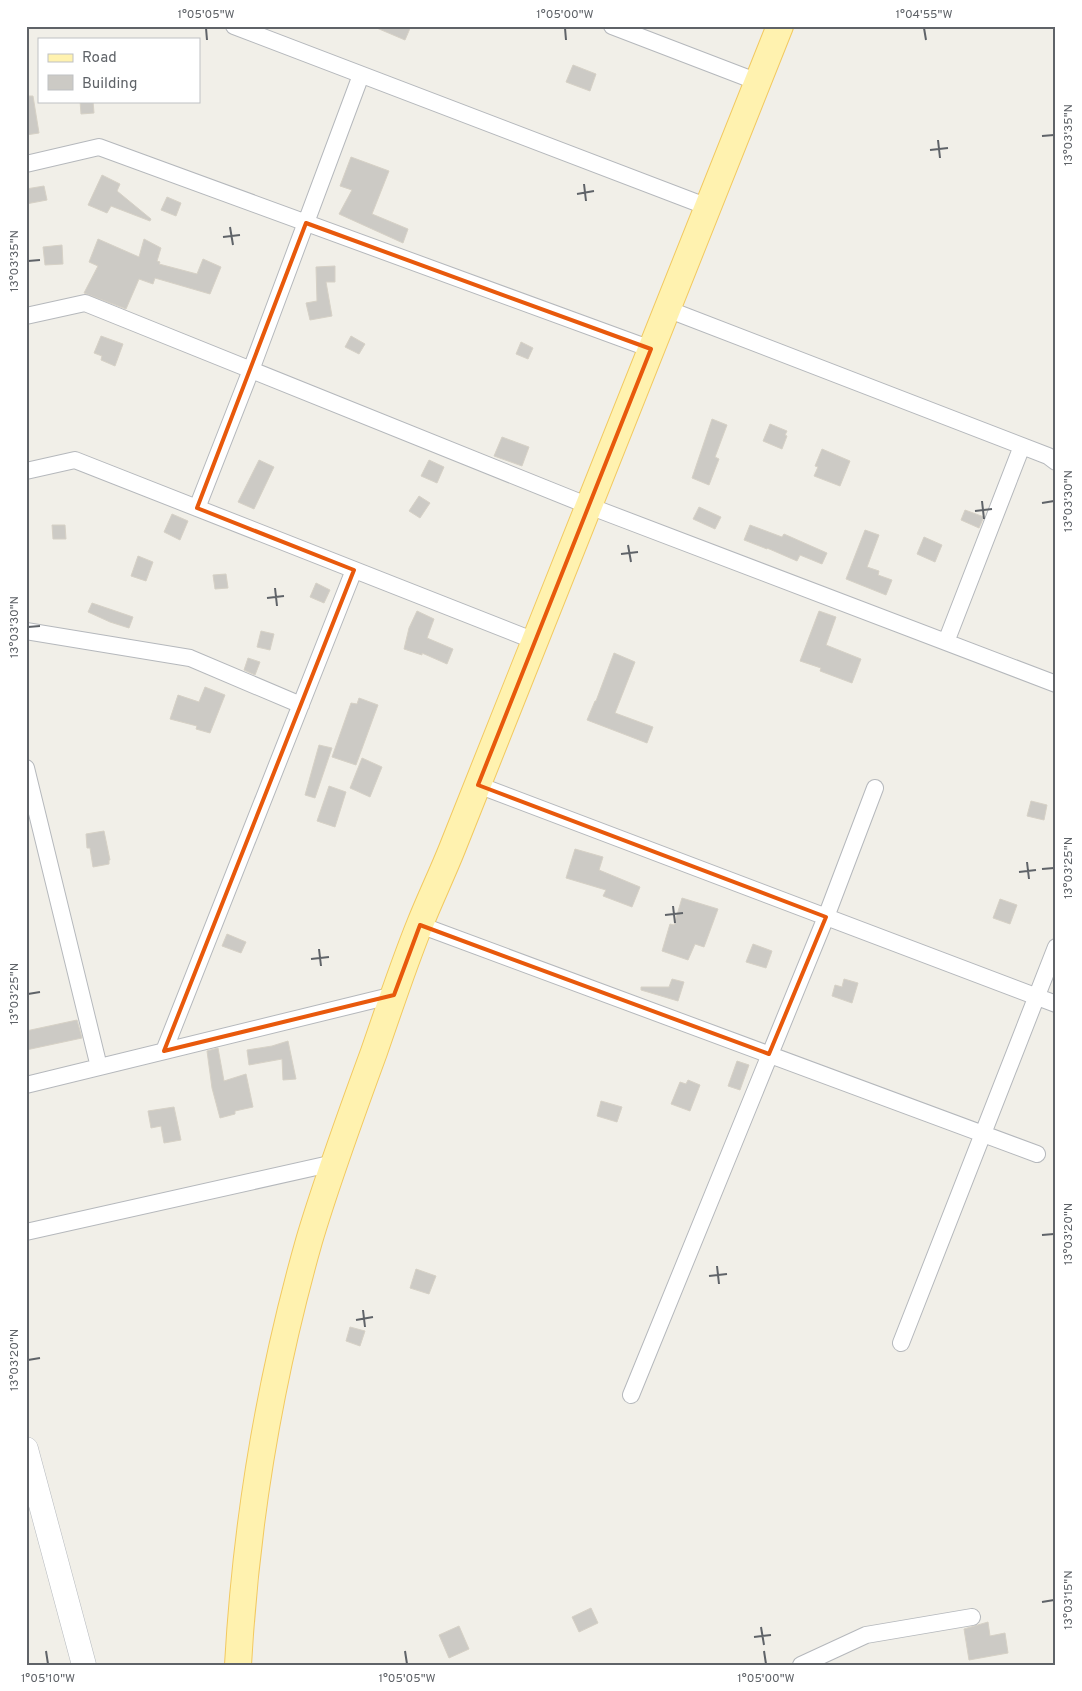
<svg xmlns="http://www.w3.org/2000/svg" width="1082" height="1691" viewBox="0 0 1082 1691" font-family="Overpass,sans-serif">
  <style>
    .building { fill: #cccac5; stroke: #d6d1c6 }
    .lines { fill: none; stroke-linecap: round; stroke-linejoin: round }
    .street-casing { stroke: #b5b8bc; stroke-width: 18 }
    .secondary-casing { stroke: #b6babf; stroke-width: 25 }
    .primary-casing { stroke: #f2c960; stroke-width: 28 }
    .street { stroke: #fff; stroke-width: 16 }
    .secondary { stroke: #fff; stroke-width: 24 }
    .primary { stroke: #fff2af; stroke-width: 26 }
    .marked { fill: none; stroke: #e8590c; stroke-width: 4; stroke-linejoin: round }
    .ticks { fill: none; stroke: #5f6368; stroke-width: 2 }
    .neatline { fill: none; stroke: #5f6368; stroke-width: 2 }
    .ticks-label { font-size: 12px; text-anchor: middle; fill: #5f6368 }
  </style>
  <rect width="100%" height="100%" fill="#f1efe8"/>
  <!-- building -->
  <path class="building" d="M372 26H411L405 40Z
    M573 65 596 74 590 91 566 82Z
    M26 96H33L39 133 26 135Z
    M80 101H93L94 113 81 114Z
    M351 157 389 171 372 214 408 229 403 243 339 214 352 190 340 186Z
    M102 175 120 184 117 191 151 219 150 221 111 206 107 213 88 205Z
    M44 186 47 200 26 204V189Z
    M167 197 181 203 176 216 161 210Z
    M98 239 139 257 144 239 161 248 157 261 160 262 159 264 197 274 203 259 221 267 210 294 155 278 153 284 139 279 126 309 84 293 98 266 89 262Z
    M62 245 63 264 45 265 43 247Z
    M335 266V282H326L332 316 310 320 306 303 317 301 316 267Z
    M101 336 123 344 115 366 101 360 102 356 94 353Z
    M351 336 365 344 359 354 345 347Z
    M521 342 533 348 528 359 516 354Z
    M712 419 727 425 715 457 719 459 709 485 692 478Z
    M770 424 787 431 785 435 787 436 782 449 763 441Z
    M502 437 529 447 522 466 494 456Z
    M822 449 850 461 840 486 814 476 818 467 815 466Z
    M259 460 274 467 254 509 238 502Z
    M429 460 444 467 437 483 421 476Z
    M419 496 430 503 420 518 409 511Z
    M699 507 721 517 715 529 693 519Z
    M965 510 984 517 979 528 961 520Z
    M172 514 188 521 180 540 164 532Z
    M52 525H65L66 539H53Z
    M750 525 782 537 784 534 827 553 822 564 800 555 797 561 767 548V549L744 540Z
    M865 530 879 535 867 567 879 571 878 575 892 580 886 595 846 579Z
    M924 537 942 545 935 562 917 554Z
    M138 556 153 562 146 581 131 576Z
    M226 574 228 588 215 589 213 575Z
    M316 583 330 590 324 603 310 597Z
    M92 603 133 617 129 628 110 622 88 612Z
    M417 611 434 619 427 638 453 649 447 664 422 653V655L404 649 409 628Z
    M819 611 836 617 826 645 861 659 852 683 820 671 821 668 800 661Z
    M261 631 274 634 270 650 257 647Z
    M614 653 635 662 615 713 653 727 647 743 587 720 595 701H596Z
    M248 658 260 662 255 675 244 670Z
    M205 687 225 695 210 733 196 729 197 726 170 719 178 695 199 702Z
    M359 698 378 705 356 765 332 757 351 703 357 704Z
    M319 745 332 748 315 798 305 795Z
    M362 758 382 767 370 797 350 788Z
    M329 786 346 792 335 827 317 821Z
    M1031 801 1047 805 1044 820 1027 816Z
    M104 831 110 860H109V864L93 867 90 848H87L86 834Z
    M575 849 603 857 599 870 640 887 632 907 603 896 606 890 566 878Z
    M682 898 718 909 704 947 695 944 688 960 662 951 670 924 674 925Z
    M1000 899 1017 905 1010 924 993 918Z
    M227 934 246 942 241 953 222 946Z
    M753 944 772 951 766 968 746 962Z
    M672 979 684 982 678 1001 641 990V987H669Z
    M844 979 858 983 852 1003 832 996 835 985 842 987Z
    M77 1020 82 1038 26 1050V1031Z
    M288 1041 296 1079 283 1080 282 1059 249 1065 247 1050 272 1046Z
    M218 1048 224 1081 246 1074 253 1107 235 1111V1114L220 1118 212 1088 207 1051Z
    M737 1061 749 1065 740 1090 728 1086Z
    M688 1080 700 1085 690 1111 671 1104 680 1082 686 1084Z
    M601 1101 622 1107 617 1122 597 1116Z
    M174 1107 181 1140 164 1143 161 1126 151 1128 148 1111Z
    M416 1269 436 1276 429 1294 410 1288Z
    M350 1327 365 1331 360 1346 346 1341Z
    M591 1608 598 1623 579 1632 572 1617Z
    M988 1622 990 1636 1005 1633 1008 1653 969 1660 964 1629Z
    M459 1626 469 1649 449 1658 439 1635Z"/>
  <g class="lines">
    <defs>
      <path id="street" d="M234 26 708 207
        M612 26 758 82
        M26 164 99 147 651 349
        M667 309 1048 456 1056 462
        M26 316 85 303 589 506 1056 684
        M26 471 75 460 535 641
        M197 508 251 370 361 75
        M26 631 190 658 301 705
        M946 642 1022 446
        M26 768 99 1067
        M478 785 1056 1004
        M420 925 1037 1154
        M164 1051 354 570
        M26 1085 394 995
        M26 1232 334 1163
        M901 1343 1056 947
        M631 1395 826 917 875 788
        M801 1665 866 1635 972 1617"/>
      <path id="secondary" d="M26 1449 84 1665"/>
      <path id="primary" d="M238 1665C246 1522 270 1379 309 1241 328 1177 351 1115 374 1052 389 1009 403 966 420 924 430 899 442 874 452 849L780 26"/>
    </defs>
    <!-- street casing -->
    <use href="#street" class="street-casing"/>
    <!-- secondary casing -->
    <use href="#secondary" class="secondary-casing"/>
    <!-- primary casing -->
    <use href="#primary" class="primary-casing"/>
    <!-- street -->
    <use href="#street" class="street"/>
    <!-- secondary -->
    <use href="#secondary" class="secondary"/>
    <!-- primary -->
    <use href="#primary" class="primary"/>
  </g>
  <!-- marked area -->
  <path class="marked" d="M306 223 651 349 478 785 826 917 769 1054 420 925 394 995 164 1051 354 570 197 508Z"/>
  <!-- ticks -->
  <path class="ticks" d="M206 28 207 40M565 28 566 40M924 28 926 40M1042 136 1054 135M938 140 940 158M930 150 948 148M584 184 586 201M577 194 594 191M230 227 233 245M223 237 240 235M28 261 40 260M982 501 984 519M1042 503 1054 501M975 511 992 509M628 545 631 562M621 554 638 552M275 588 277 606M267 598 284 596M28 627 40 626M1027 862 1029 879M1042 869 1054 868M1019 872 1036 870M673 906 675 923M665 915 683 913M319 949 321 966M311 959 329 957M28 994 40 992M1042 1235 1054 1234M717 1266 719 1284M709 1276 727 1274M363 1310 365 1327M356 1320 373 1317M28 1360 40 1358M1042 1602 1054 1600M761 1627 764 1645M754 1637 771 1635M46 1651 48 1664M405 1651 407 1664M764 1651 766 1664"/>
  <!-- border -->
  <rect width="1082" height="1691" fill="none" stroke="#ffffff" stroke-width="55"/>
  <!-- legend -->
  <rect x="38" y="38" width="162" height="65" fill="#ffffff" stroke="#bfc1c3"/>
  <rect x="48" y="54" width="25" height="8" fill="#fff2af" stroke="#bfc1c3"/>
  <text x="82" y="62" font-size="15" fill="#5f6368">Road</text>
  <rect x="48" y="75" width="25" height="15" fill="#cccac5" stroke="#bfc1c3"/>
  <text x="82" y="88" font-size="15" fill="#5f6368">Building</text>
  <rect x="28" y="28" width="1026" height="1636" class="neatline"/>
  <g class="ticks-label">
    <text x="206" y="18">1°05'05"W</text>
    <text x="565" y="18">1°05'00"W</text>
    <text x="924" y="18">1°04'55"W</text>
    <text transform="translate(1068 135) rotate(-90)" y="4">13°03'35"N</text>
    <text transform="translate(14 261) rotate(-90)" y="4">13°03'35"N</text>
    <text transform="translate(1068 501) rotate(-90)" y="4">13°03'30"N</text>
    <text transform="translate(14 627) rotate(-90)" y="4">13°03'30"N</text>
    <text transform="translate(1068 868) rotate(-90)" y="4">13°03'25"N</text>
    <text transform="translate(14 994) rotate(-90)" y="4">13°03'25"N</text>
    <text transform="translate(1068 1234) rotate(-90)" y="4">13°03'20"N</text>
    <text transform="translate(14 1360) rotate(-90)" y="4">13°03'20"N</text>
    <text transform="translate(1068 1600) rotate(-90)" y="4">13°03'15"N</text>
    <text x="48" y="1682">1°05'10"W</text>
    <text x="407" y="1682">1°05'05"W</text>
    <text x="766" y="1682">1°05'00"W</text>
  </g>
</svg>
